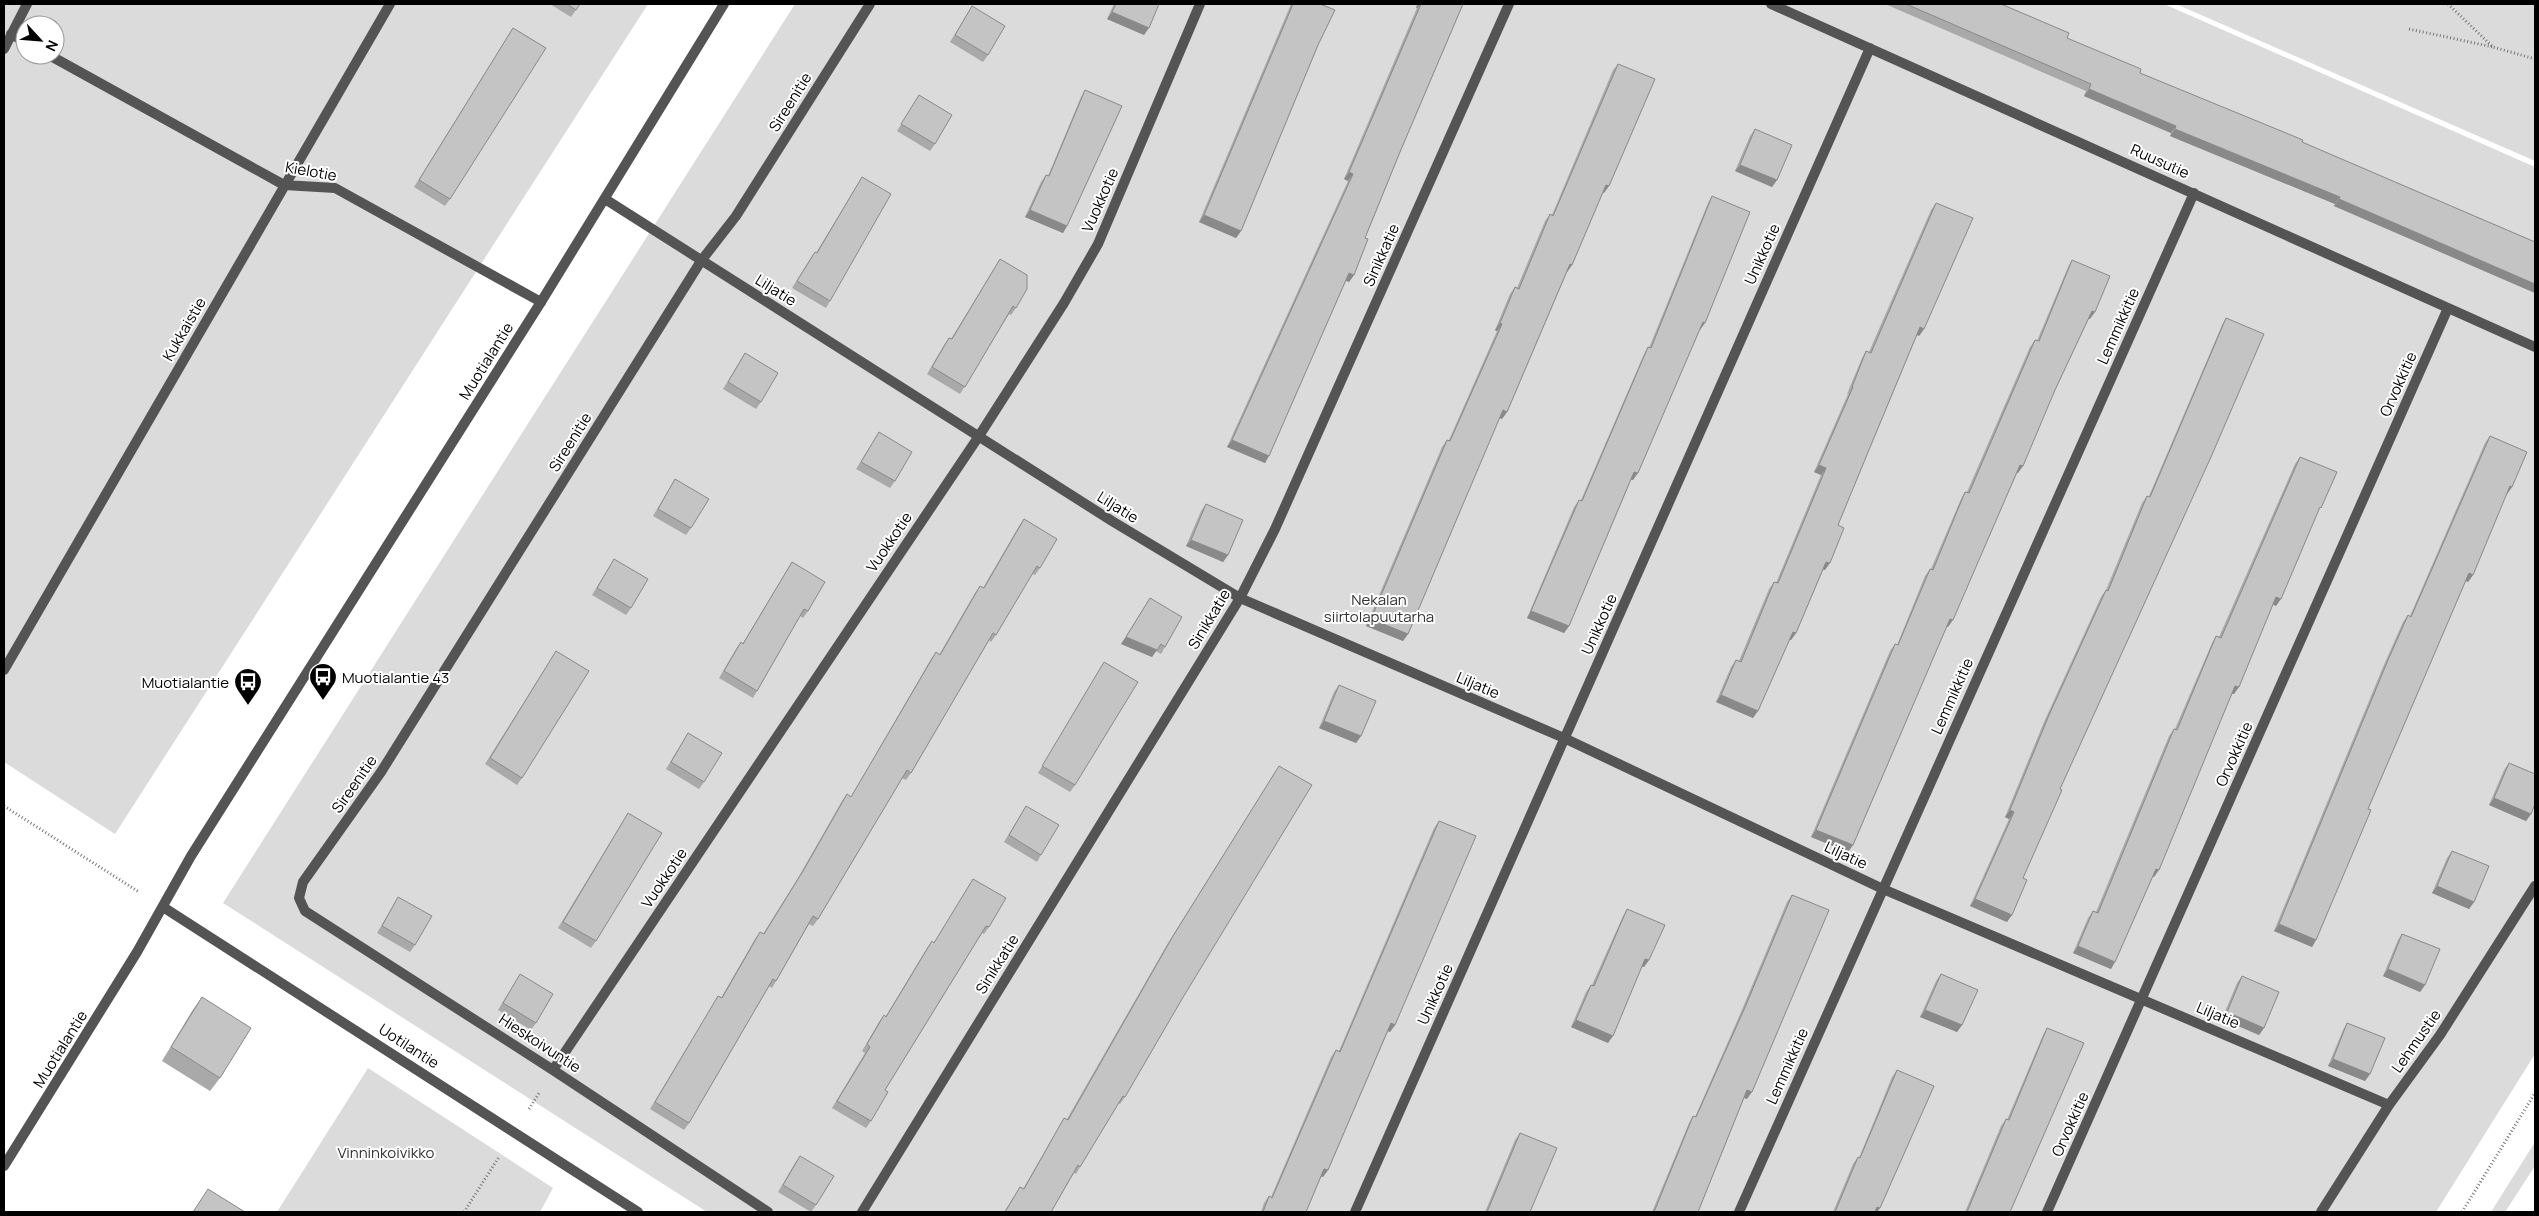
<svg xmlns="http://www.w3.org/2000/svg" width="2539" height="1216" viewBox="0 0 2539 1216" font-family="Manrope,sans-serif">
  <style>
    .green { fill: #dbdbdb; fill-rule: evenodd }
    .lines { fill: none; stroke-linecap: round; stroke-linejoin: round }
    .path { stroke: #767676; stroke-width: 3; stroke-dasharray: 1 2.5; stroke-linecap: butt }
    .service { stroke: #545454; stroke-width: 10 }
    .minor { stroke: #545454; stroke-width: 10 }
    .tertiary { stroke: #545454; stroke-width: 10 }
    .wall { fill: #a9a9a9 }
    .shaded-wall { fill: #898989 }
    .building { fill: #c4c4c4; stroke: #898989 }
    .labels { text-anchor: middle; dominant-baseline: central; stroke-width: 4; stroke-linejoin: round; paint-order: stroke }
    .street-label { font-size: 15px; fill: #000; stroke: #fff }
    .park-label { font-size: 15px; fill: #323232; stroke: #fff }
    .poi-label { font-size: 15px; fill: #000; stroke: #fff; text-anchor: start }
  </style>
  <rect width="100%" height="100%" fill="#fff"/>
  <!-- green -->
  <path class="green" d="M4 4H648L115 834 4 762ZM25 25H55V55H25Z
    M795 4H2164L2535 167V1054L2436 1212H707L223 903Z
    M2176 4H2535V161Z
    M368 1068 553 1188 540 1212H277Z
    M2535 1142V1166L2505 1212H2491Z"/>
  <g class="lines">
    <!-- path -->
    <path class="path" d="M2448 4 2493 47 2535 59
      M2409 29 2493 47
      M4 806 139 892
      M529 1109 539 1093
      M464 1212 499 1157
      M2462 1212 2535 1093"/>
    <!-- service -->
    <path class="service" d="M1771 4 2535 347
      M11 34 25 42
      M4 49 27 4
      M49 55 284 185 335 188 541 302
      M605 199 1112 521 1240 598 1564 738 1883 889 2389 1105
      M4 670 390 4
      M553 1070 979 436 1064 303 1098 244 1200 4
      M768 1212 553 1070 305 911 299 898 303 882 381 772 701 261 736 216 870 4
      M862 1212 1240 598 1275 529 1509 4
      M1355 1212 1870 48
      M1739 1212 2194 193
      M2047 1212 2448 308
      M2321 1212 2389 1105 2440 1035 2535 886"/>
    <!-- minor -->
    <path class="minor" d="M163 907 638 1212"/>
    <!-- tertiary -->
    <path class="tertiary" d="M4 1166 137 952 191 856 541 302 724 4"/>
  </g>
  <!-- wall -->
  <path class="wall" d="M550 4H580L571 17Z
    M1114 4H1159L1144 35 1107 19Z
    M1291 4H1320L1318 45 1241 231 1236 238 1199 222Z
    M1417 4H1463L1400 152 1365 238 1354 275 1349 282 1346 280 1265 463 1227 447 1348 181 1344 179 1417 8H1416Z
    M1885 4H2001L2067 38 2140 73 2535 242V293L2334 206 2335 204 2170 136 2171 133 2084 96 2086 91Z
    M972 6 988 55 983 62 950 42Z
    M513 28 450 199 445 206 414 187Z
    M1618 64 1604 193 1603 192 1572 265 1567 272 1507 412 1502 419 1499 418 1408 634 1403 641 1366 626 1442 447 1447 440H1449L1497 331 1495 330 1510 294 1515 287 1517 288 1545 221 1550 214 1552 215 1613 70Z
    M1085 90 1067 226 1063 233 1025 217 1041 182 1046 175 1048 176 1081 97Z
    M919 95 935 144 930 151 897 131Z
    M1755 129 1777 180 1772 187 1735 171 1750 136Z
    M862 177 830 301 826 308 792 288 810 259 815 252 816 253Z
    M1712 196 1700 330V329L1633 480H1631L1569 626 1564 633 1527 618 1574 507 1579 500H1581L1644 354 1648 347 1649 348 1708 203Z
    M1936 203 1924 329 1919 336 1917 335 1871 445 1838 525 1825 570H1823L1796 633 1791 640 1789 639 1753 718 1716 702 1731 667 1736 660 1739 661 1769 589 1774 582 1776 583 1821 475 1814 472 1848 394H1847L1862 358 1866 351 1869 352 1931 210Z
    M1000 259 1016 308 1011 315 1009 314 960 394 927 374 944 345 949 338 951 339Z
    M2072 260 2090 319 2089 318 2055 390 2018 473H2017L1948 627 1946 626 1853 845 1848 852 1811 837 1890 651 1895 644 1897 645 1925 576 1930 569H1931L1961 499 1965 492H1967L2030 347 2035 340 2037 341 2068 267Z
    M2226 318 2060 789 2023 878 2007 922 1970 906 2009 819 2005 817 2044 722 2101 597 2106 590 2142 503 2147 496H2149L2222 325Z
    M745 353 761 402 756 409 723 389Z
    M879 432 895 481 890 488 856 469Z
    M2490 436 2512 487 2507 494H2506L2473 575 2468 582 2465 581 2368 809 2316 940 2312 947 2274 931 2383 667 2403 622 2408 615 2410 616 2485 443Z
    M2300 457 2316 514 2276 606 2273 604 2234 694H2232L2154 877 2153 876 2111 969 2073 953 2088 918 2093 911 2096 912 2169 736 2174 729H2175L2212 643 2216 636 2219 637 2295 464Z
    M675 479 691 528 686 535 653 516Z
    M1206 504 1228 555 1223 562 1186 546 1201 511Z
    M1024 519 1040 568 1035 575 1032 574 996 635 991 642 989 640 911 773 906 780 902 778 818 919 813 926 809 924 776 981 772 988 769 986 689 1123 684 1130 650 1109 714 1003 718 996 721 998 755 939 760 932 763 934 798 878 842 801 847 794 851 797 931 659 936 652 939 655 975 593 980 586 983 588 1019 526Z
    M614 559 631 608 626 615 592 595Z
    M792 562 808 611 803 618 800 616 757 691 753 698 719 678 736 649 741 642 743 643Z
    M1150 598 1165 647 1161 654 1156 651 1152 657 1121 644Z
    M556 651 522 778 517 785 485 764Z
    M1104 662 1075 785 1070 792 1038 773Z
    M1339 685 1361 736 1356 743 1319 728 1334 692Z
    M688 733 704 782 699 789 666 769Z
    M2509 763 2531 814 2526 821 2489 805 2504 770Z
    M1279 766 1182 999 1125 1097 1120 1104 1118 1103 1080 1167 1076 1174 1074 1173 1051 1212H1004L1020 1187 1023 1189 1060 1125 1064 1118 1067 1119 1168 943Z
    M1026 806 1041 855 1037 862 1004 842Z
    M628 813 596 941 591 948 558 928Z
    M1439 821 1395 1025 1390 1032 1388 1031 1328 1170 1323 1177H1321L1306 1212H1261L1264 1203 1269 1196 1271 1197 1331 1057 1336 1050 1339 1051 1434 828Z
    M2452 851 2474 902 2469 909 2432 893 2447 858Z
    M973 879 989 927 984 934 982 933 885 1090 871 1121 866 1128 832 1108 865 1053 862 1051 879 1022 884 1015 886 1016 927 948 932 941 934 943Z
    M1792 895 1747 1099 1744 1098 1698 1212H1652L1689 1123 1693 1116 1695 1117 1741 1012 1787 902Z
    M398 897 415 945 410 952 377 933 394 904Z
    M1627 909 1649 960 1644 967 1642 966 1608 1043 1571 1027 1586 992 1591 985H1592L1623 916Z
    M2402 934 2425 985 2420 992 2383 976 2398 940Z
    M520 974 536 1023 531 1030 498 1010Z
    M1941 974 1962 1025 1957 1032 1920 1017 1936 981Z
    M2242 976 2264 1028 2259 1035 2222 1019 2237 983Z
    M202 997 220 1078 210 1091 162 1061 192 1011Z
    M2347 1023 2370 1074 2365 1081 2328 1066 2343 1030Z
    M2047 1028 2010 1212H1965L2001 1126 2006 1119 2007 1120 2043 1035Z
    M1897 1070 1880 1208 1877 1212H1833L1853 1164 1858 1157 1859 1158 1892 1077Z
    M1520 1133 1530 1212H1485L1515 1140Z
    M800 1156 816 1205 811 1212 778 1192 795 1163Z"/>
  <!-- shaded-wall -->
  <path class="shaded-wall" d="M1418 4H1421L1417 8H1416Z
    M1112 12 1149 28 1144 35 1107 19Z
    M2089 89 2176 126 2171 133 2084 96Z
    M2175 129 2340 197 2335 204 2170 136Z
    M1740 165 1777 180 1772 187 1735 171Z
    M1349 172 1353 174 1348 181 1344 179Z
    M1606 185 1609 186 1604 193 1601 191Z
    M2339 199 2535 284V293L2334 206Z
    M1030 210 1067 226 1063 233 1025 217Z
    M1204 215 1241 231 1236 238 1199 222Z
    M1570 264 1572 265 1567 272 1565 271Z
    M1349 273 1354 275 1349 282 1344 280Z
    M2092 311 2095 312 2090 319 2087 318Z
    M1703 322 1705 323 1700 330 1698 329Z
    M1500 323 1502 324 1497 331 1495 330Z
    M1920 327 1924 329 1919 336 1915 334Z
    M1503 410 1507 412 1502 419 1498 417Z
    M1232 440 1269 456 1265 463 1227 447Z
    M1819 465 1826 468 1821 475 1814 472Z
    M2020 465 2023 466 2018 473 2015 472Z
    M1634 472 1638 473 1633 480 1630 479Z
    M2510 486 2512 487 2507 494 2505 493Z
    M1191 540 1228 555 1223 562 1186 546Z
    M1826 562 1830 563 1825 570 1821 569Z
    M2469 573 2473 575 2468 582 2464 580Z
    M2276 597 2281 599 2276 606 2272 604Z
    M1531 611 1569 626 1564 633 1527 618Z
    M1371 619 1408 634 1403 641 1366 626Z
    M1950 619 1953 620 1948 627 1945 626Z
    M1793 632 1796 633 1791 640 1788 639Z
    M1126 637 1157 650 1152 657 1121 644Z
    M2235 686 2239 687 2234 694 2230 693Z
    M1721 695 1758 711 1753 718 1716 702Z
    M1324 721 1361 736 1356 743 1319 728Z
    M2494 798 2531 814 2526 821 2489 805Z
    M2010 810 2014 812 2009 819 2005 817Z
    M1816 830 1853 845 1848 852 1811 837Z
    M2156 869 2159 870 2154 877 2151 876Z
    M2437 886 2474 902 2469 909 2432 893Z
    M1975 899 2012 915 2007 922 1970 906Z
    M2279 924 2316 940 2312 947 2274 931Z
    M2078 946 2115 962 2111 969 2073 953Z
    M1645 959 1649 960 1644 967 1640 966Z
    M2388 969 2425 985 2420 992 2383 976Z
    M1925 1010 1962 1025 1957 1032 1920 1017Z
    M2227 1012 2264 1028 2259 1035 2222 1019Z
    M1576 1020 1613 1036 1608 1043 1571 1027Z
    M1391 1023 1395 1025 1390 1032 1386 1030Z
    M2333 1059 2370 1074 2365 1081 2328 1066Z
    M1747 1090 1752 1092 1747 1099 1742 1097Z
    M1324 1169 1328 1170 1323 1177 1320 1176Z
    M1877 1207 1880 1208 1877 1212H1874Z"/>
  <!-- building -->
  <path class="building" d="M567 4H580L576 10Z
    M1116 4H1159L1149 28 1112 12Z
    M1293 4H1320L1335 10 1318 45 1241 231 1204 215Z
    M1421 4H1463L1400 152 1365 238 1368 239 1354 275 1349 273 1269 456 1232 440 1353 174 1349 172Z
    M1906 4H2001L2069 33 2067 38 2141 69 2140 73 2303 140 2302 142 2535 242V284L2339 199 2340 197 2175 129 2176 126 2089 89 2091 84Z
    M972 6 1005 26 988 55 955 35Z
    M513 28 546 48 450 199 419 180Z
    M1618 64 1655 79 1609 186 1606 185 1572 265 1570 264 1507 412 1503 410 1408 634 1371 619 1447 440 1450 441 1502 324 1500 323 1515 287 1519 289 1550 214 1553 216Z
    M1085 90 1122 106 1067 226 1030 210 1046 175 1049 176Z
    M919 95 952 115 935 144 901 124Z
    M1755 129 1792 145 1777 180 1740 165Z
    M862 177 891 194 830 301 797 281 815 252 817 253Z
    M1712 196 1750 212 1705 323 1703 322 1638 473 1634 472 1569 626 1531 611 1579 500 1582 501 1648 347 1651 348Z
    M1936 203 1973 218 1924 329 1920 327 1871 445 1838 525 1844 528 1830 563 1826 562 1796 633 1793 632 1758 711 1721 695 1736 660 1741 662 1774 582 1778 583 1826 468 1819 465 1853 387H1852L1866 351 1871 353Z
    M1000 259 1027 275V289L1016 308 1013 306 965 387 932 367 949 338 952 339Z
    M2072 260 2110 276 2095 312 2092 311 2055 390 2023 466 2020 465 1953 620 1950 619 1853 845 1816 830 1895 644 1898 645 1930 569 1933 570 1965 492 1969 493 2035 340 2039 341Z
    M2226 318 2264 334 2211 457 2060 789 2062 790 2023 878 2027 880 2012 915 1975 899 2014 812 2010 810 2049 715 2106 590 2108 591 2147 496 2150 497Z
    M745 353 778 373 761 402 728 382Z
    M879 432 912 452 895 481 861 462Z
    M2490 436 2527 452 2512 487 2510 486 2473 575 2469 573 2368 809 2371 810 2316 940 2279 924 2388 660 2408 615 2411 617Z
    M2300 457 2337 472 2321 508 2320 507 2281 599 2276 597 2239 687 2235 686 2159 870 2156 869 2115 962 2078 946 2093 911 2098 913 2174 729 2177 730 2216 636 2221 638Z
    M675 479 709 499 691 528 658 509Z
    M1206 504 1243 520 1228 555 1191 540Z
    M1024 519 1057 539 1040 568 1037 566 996 635 993 633 911 773 907 770 818 919 813 916 776 981 773 979 689 1123 655 1102 718 996 722 998 760 932 764 934 803 871 847 794 851 797 936 652 940 655 980 586 984 588Z
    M614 559 648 579 631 608 597 588Z
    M792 562 825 582 808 611 804 609 757 691 724 671 741 642 743 644Z
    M1150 598 1182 617 1165 647 1161 644 1157 650 1126 637Z
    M556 651 589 671 522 778 490 758Z
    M1104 662 1138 682 1075 785 1042 766Z
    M1339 685 1376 701 1361 736 1324 721Z
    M688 733 722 753 704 782 671 762Z
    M2509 763 2535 774V804L2531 814 2494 798Z
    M1279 766 1312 785 1182 999 1125 1097 1123 1096 1080 1167 1078 1165 1051 1212H1005L1020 1187 1024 1189 1064 1118 1068 1120 1173 936Z
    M1026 806 1059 825 1041 855 1009 835Z
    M628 813 662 833 596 941 563 922Z
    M1439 821 1476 836 1395 1025 1391 1023 1328 1170 1324 1169 1306 1212H1263L1269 1196 1272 1198 1336 1050 1340 1052Z
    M2452 851 2489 866 2474 902 2437 886Z
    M973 879 1006 898 989 927 986 926 885 1090 888 1092 871 1121 837 1101 870 1047 867 1044 884 1015 886 1017 932 941 934 943Z
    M1792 895 1829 910 1752 1092 1747 1090 1698 1212H1654L1693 1116 1696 1117 1746 1005Z
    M398 897 432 916 415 945 382 926Z
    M1627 909 1665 925 1649 960 1645 959 1613 1036 1576 1020 1591 985 1594 986Z
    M2402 934 2440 949 2425 985 2388 969Z
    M520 974 553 994 536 1023 503 1003Z
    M1941 974 1978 990 1962 1025 1925 1010Z
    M2242 976 2279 992 2264 1028 2227 1012Z
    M202 997 251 1028 220 1078 171 1047Z
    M2347 1023 2385 1038 2370 1074 2333 1059Z
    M2047 1028 2084 1043 2010 1212H1967L2006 1119 2009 1120Z
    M1897 1070 1934 1086 1880 1208 1877 1207 1875 1212H1835L1858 1157 1860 1158Z
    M1520 1133 1557 1148 1530 1212H1487Z
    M800 1156 834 1176 816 1205 783 1185Z
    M208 1189 245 1212H193Z"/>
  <!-- icons -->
  <defs>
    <symbol id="bus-pin" viewBox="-11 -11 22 30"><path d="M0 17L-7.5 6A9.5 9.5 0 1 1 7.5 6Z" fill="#000" stroke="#fff"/><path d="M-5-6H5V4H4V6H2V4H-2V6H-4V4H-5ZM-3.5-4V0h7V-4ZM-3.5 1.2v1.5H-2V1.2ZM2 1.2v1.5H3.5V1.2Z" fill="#fff"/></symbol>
  </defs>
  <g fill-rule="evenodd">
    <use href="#bus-pin" x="307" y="661" width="32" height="43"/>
    <use href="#bus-pin" x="232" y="666" width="32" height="43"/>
  </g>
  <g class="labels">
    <!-- street labels -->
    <g class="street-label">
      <text transform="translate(790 102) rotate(-58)">Sireenitie</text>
      <text transform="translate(2160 161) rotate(24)">Ruusutie</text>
      <text transform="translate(311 171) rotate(10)">Kielotie</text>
      <text transform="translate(1100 200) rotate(-66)">Vuokkotie</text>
      <text transform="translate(1762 254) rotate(-66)">Unikkotie</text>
      <text transform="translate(1381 255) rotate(-66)">Sinikkatie</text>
      <text transform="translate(776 290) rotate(32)">Liljatie</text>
      <text transform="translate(2118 326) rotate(-66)">Lemmikkitie</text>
      <text transform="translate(184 329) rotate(-60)">Kukkaistie</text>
      <text transform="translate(486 361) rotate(-58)">Muotialantie</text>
      <text transform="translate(2398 384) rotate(-66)">Orvokkitie</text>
      <text transform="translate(570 442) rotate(-58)">Sireenitie</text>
      <text transform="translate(1118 507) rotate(32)">Liljatie</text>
      <text transform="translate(889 542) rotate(-56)">Vuokkotie</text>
      <text transform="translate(1209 619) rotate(-59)">Sinikkatie</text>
      <text transform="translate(1599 624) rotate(-66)">Unikkotie</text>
      <text transform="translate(1478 685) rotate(23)">Liljatie</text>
      <text transform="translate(1952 696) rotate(-66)">Lemmikkitie</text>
      <text transform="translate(2234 754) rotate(-66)">Orvokkitie</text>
      <text transform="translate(354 784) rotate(-55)">Sireenitie</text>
      <text transform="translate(1846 855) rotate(25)">Liljatie</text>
      <text transform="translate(664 878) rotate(-56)">Vuokkotie</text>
      <text transform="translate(997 964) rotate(-58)">Sinikkatie</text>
      <text transform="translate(1435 994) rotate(-66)">Unikkotie</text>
      <text transform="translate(2218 1015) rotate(23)">Liljatie</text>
      <text transform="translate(2416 1041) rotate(-55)">Lehmustie</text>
      <text transform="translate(540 1043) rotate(33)">Hieskoivuntie</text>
      <text transform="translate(409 1046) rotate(33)">Uotilantie</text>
      <text transform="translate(60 1049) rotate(-58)">Muotialantie</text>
      <text transform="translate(1787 1066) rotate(-66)">Lemmikkitie</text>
      <text transform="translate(2070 1124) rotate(-66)">Orvokkitie</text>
    </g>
    <!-- park labels -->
    <g class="park-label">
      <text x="1379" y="599">Nekalan<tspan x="1379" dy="17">siirtolapuutarha</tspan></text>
      <text x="386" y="1152">Vinninkoivikko</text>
    </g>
    <!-- poi labels -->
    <g class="poi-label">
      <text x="342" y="677">Muotialantie 43</text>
      <text x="229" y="682" text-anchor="end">Muotialantie</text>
    </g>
  </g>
  <!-- border -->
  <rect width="2539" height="1216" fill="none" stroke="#000000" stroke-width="10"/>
  <!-- north arrow -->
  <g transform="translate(40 40) rotate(116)"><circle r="24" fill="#ffffff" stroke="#999999"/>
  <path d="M0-4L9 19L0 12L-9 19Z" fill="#000000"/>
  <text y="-8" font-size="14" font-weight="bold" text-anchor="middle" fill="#000000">N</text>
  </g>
</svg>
